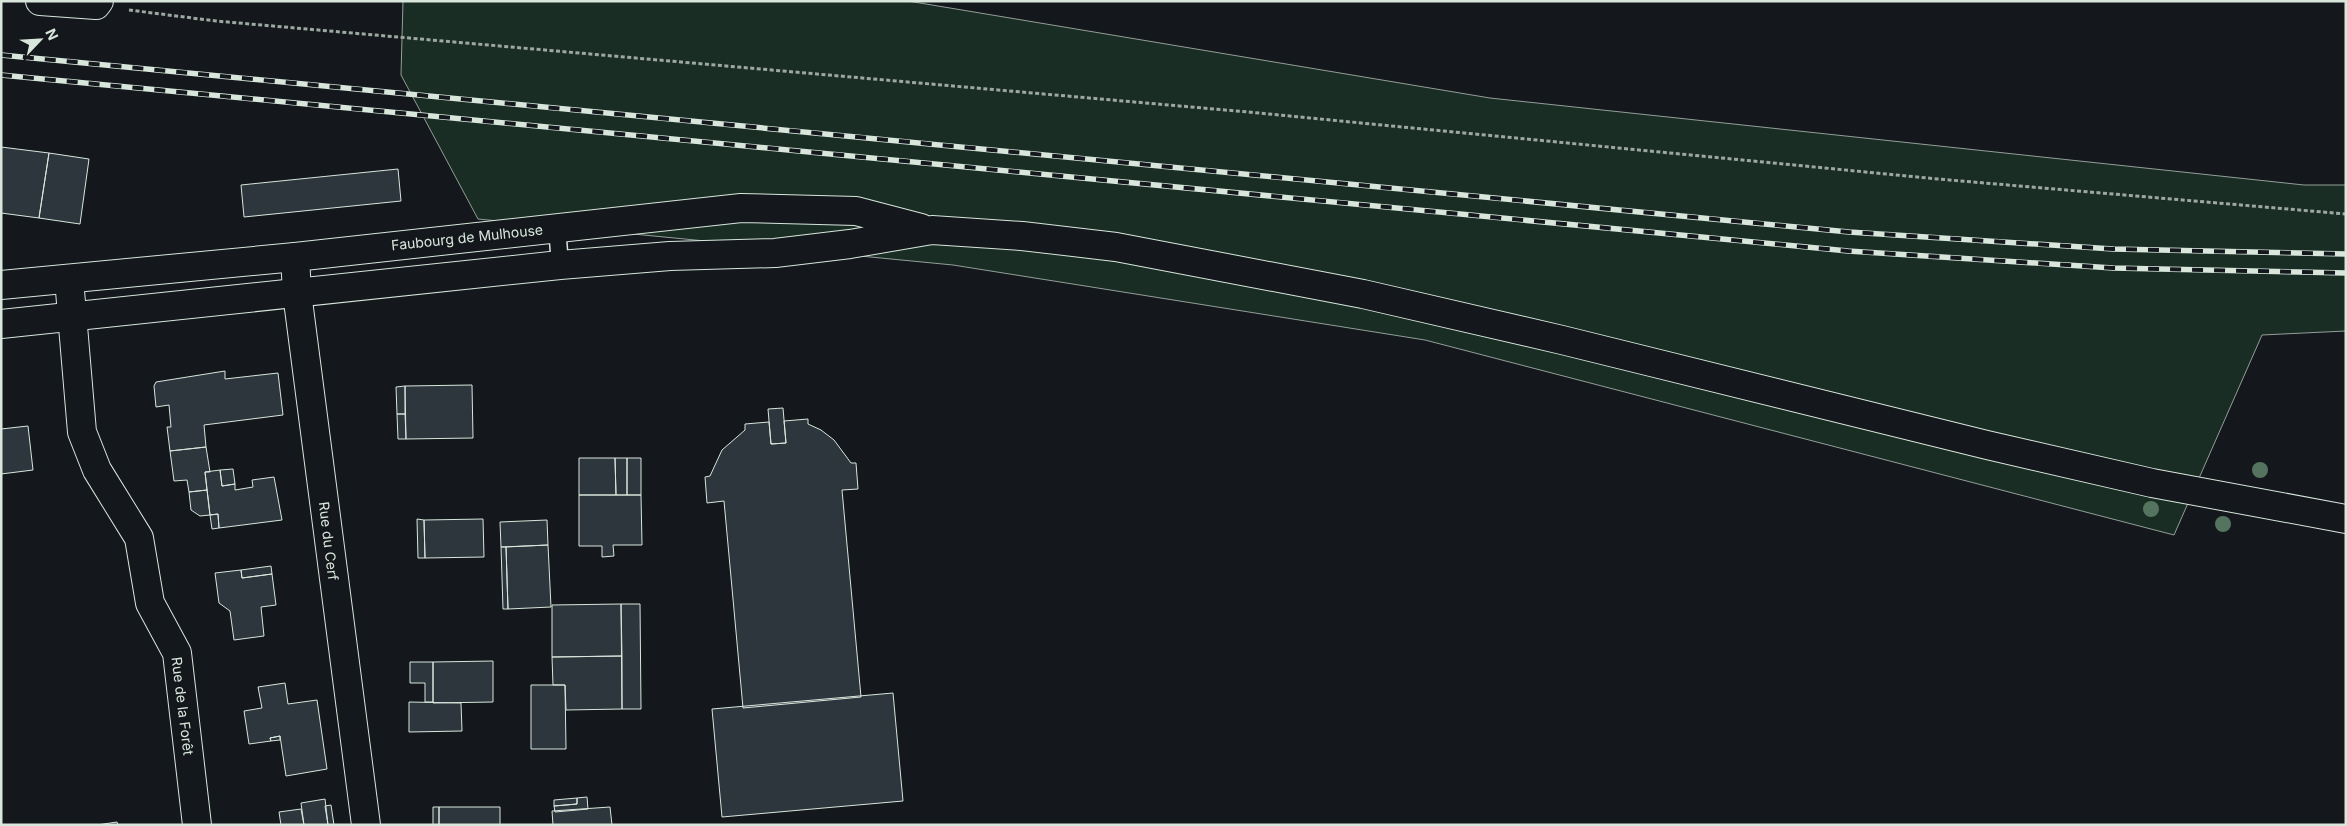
<svg xmlns="http://www.w3.org/2000/svg" width="2347" height="826" viewBox="0 0 2347 826" font-family="Inter,sans-serif">
  <style>
    .green { fill: #1a2d24; stroke: #939e99 }
    .building { fill: #2c363c; stroke: #d8e6dc }
    .lines { fill: none; stroke-linecap: round; stroke-linejoin: round }
    .service-casing { stroke: #d8e6dc; stroke-width: 19 }
    .minor-casing { stroke: #d8e6dc; stroke-width: 30 }
    .primary-casing { stroke: #d8e6dc; stroke-width: 30 }
    .path { stroke: #9da8a2; stroke-width: 3; stroke-dasharray: 4 2.5; stroke-linecap: butt }
    .service { stroke: #14181c; stroke-width: 16 }
    .minor { stroke: #14181c; stroke-width: 28 }
    .primary { stroke: #14181c; stroke-width: 28 }
    .rail-casing { stroke: #d8e6dc; stroke-width: 5.5 }
    .rail { stroke: #14181c; stroke-width: 4; stroke-dasharray: 11; stroke-linecap: butt }
    .tree { fill: #55745f }
    .labels { text-anchor: middle; dominant-baseline: central; stroke-width: 4; stroke-linejoin: round; paint-order: stroke }
    .street-label { font-size: 14px; fill: #d8e6dc; stroke: #14181c }
  </style>
  <rect width="100%" height="100%" fill="#14181c"/>
  <!-- green -->
  <path class="green" d="M403 1H908L1490 98 2304 185H2346V331L2262 335 2174 535 1425 340 953 265 478 219 401 75Z"/>
  <!-- building -->
  <path class="building" d="M1 147 49 153 39 218 1 213Z
    M49 153 89 159 80 224 39 218Z
    M398 169 401 201 244 217 241 185Z
    M225 371V379L278 373 283 415 204 425 206 447 170 451 167 427H171L169 405 156 407 154 386 156 382Z
    M472 385 473 438 406 439 405 386Z
    M405 386V414H397L396 387Z
    M783 408 786 443 771 444 768 409Z
    M397 414H405L406 439H398Z
    M808 419V424L821 430 834 440 851 463H856L858 489 842 490 861 697 743 708 724 501 707 503 705 477 710 476 722 450 745 430V424L769 422 771 444 786 443 784 421Z
    M28 426 33 470 1 474V429Z
    M206 447 210 472H205L207 490 189 492 187 480 174 481 170 451Z
    M579 458H615L616 495H579Z
    M615 458H627V495H616Z
    M627 458H641V495H627Z
    M233 469 235 484 222 486 220 470Z
    M220 470 222 486 235 484V490L253 487 252 480 274 477 282 520 219 528 218 514 210 515 205 472Z
    M207 490 210 515 200 516 191 510 189 492Z
    M579 495H641L642 545H613L614 556 602 557V546H579Z
    M218 514 219 528 212 529 210 515Z
    M417 519 424 520 425 558H418Z
    M483 519 484 557 425 558 424 520Z
    M547 520 548 545 501 547 500 522Z
    M548 545 551 607 508 609 506 547Z
    M501 547H506L508 609H503Z
    M271 566 272 574 242 578 241 570Z
    M241 570 242 578 272 574 276 605 261 607 264 636 234 640 230 611 219 603 215 573Z
    M621 604 622 656 552 657V605Z
    M621 604H640L641 709H622Z
    M622 656V709L566 710 565 685H553L552 657Z
    M493 661V702L433 703V662Z
    M410 662H433V702H425V683H410Z
    M285 683 288 704 317 700 327 769 286 776 280 736 270 738 271 741 249 744 244 711 262 708 258 687Z
    M531 685H565L566 749H531Z
    M893 693 903 801 722 817 712 709Z
    M409 702 461 703 462 731 409 732Z
    M280 736V740L271 741 270 738Z
    M587 797 588 809 555 812 554 806 577 804V798Z
    M577 798V804L554 806V800Z
    M325 799 328 825H304L301 803Z
    M331 805 334 825H328L325 806Z
    M433 807H439V825H433Z
    M439 807H500V825H439Z
    M610 807 612 825H553L552 811Z
    M301 809 304 825H281L279 812Z
    M117 822 118 825H97Z"/>
  <g class="lines">
    <defs>
      <path id="service" d="M557 227 560 265"/>
      <path id="minor" d="M40 1 96 5 99 1
        M295 257 297 293 366 825
        M69 279 82 432 97 470 139 538 150 603 177 653 197 825"/>
      <path id="primary" d="M1 285 295 257 741 208 856 211 921 228
        M1 324 560 265 670 256 775 253 850 244 932 230 1022 236 1116 247 1363 294 1562 340 1987 445 2152 483 2346 519"/>
    </defs>
    <!-- service casing -->
    <use href="#service" class="service-casing"/>
    <!-- minor casing -->
    <use href="#minor" class="minor-casing"/>
    <!-- primary casing -->
    <use href="#primary" class="primary-casing"/>
    <!-- path -->
    <path class="path" d="M129 10 216 21 1248 112 1938 179 2346 214"/>
    <!-- service -->
    <use href="#service" class="service"/>
    <!-- minor -->
    <use href="#minor" class="minor"/>
    <!-- primary -->
    <use href="#primary" class="primary"/>
    <defs>
      <path id="rail" d="M1 55 1849 232 2113 249 2346 254
        M1 75 1848 251 2113 268 2346 273"/>
    </defs>
    <!-- rail casing -->
    <use href="#rail" class="rail-casing"/>
    <!-- rail -->
    <use href="#rail" class="rail"/>
  </g>
  <!-- trees -->
  <g class="tree">
    <circle cx="2260" cy="470" r="8"/>
    <circle cx="2151" cy="509" r="8"/>
    <circle cx="2223" cy="524" r="8"/>
  </g>
  <g class="labels">
    <!-- street labels -->
    <g class="street-label">
      <text transform="translate(467 237) rotate(-6)">Faubourg de Mulhouse</text>
      <text transform="translate(329 541) rotate(83)">Rue du Cerf</text>
      <text transform="translate(183 706) rotate(83)">Rue de la Forêt</text>
    </g>
  </g>
  <!-- border -->
  <rect width="2347" height="826" fill="none" stroke="#d8e6dc" stroke-width="5"/>
  <!-- north arrow -->
  <g transform="translate(40 40) rotate(65)" stroke="#14181c" stroke-width="4" paint-order="stroke">
  <path d="M0-4L9 19L0 12L-9 19Z" fill="#d8e6dc"/>
  <text y="-8" font-size="14" font-weight="bold" text-anchor="middle" fill="#d8e6dc">N</text>
  </g>
</svg>
